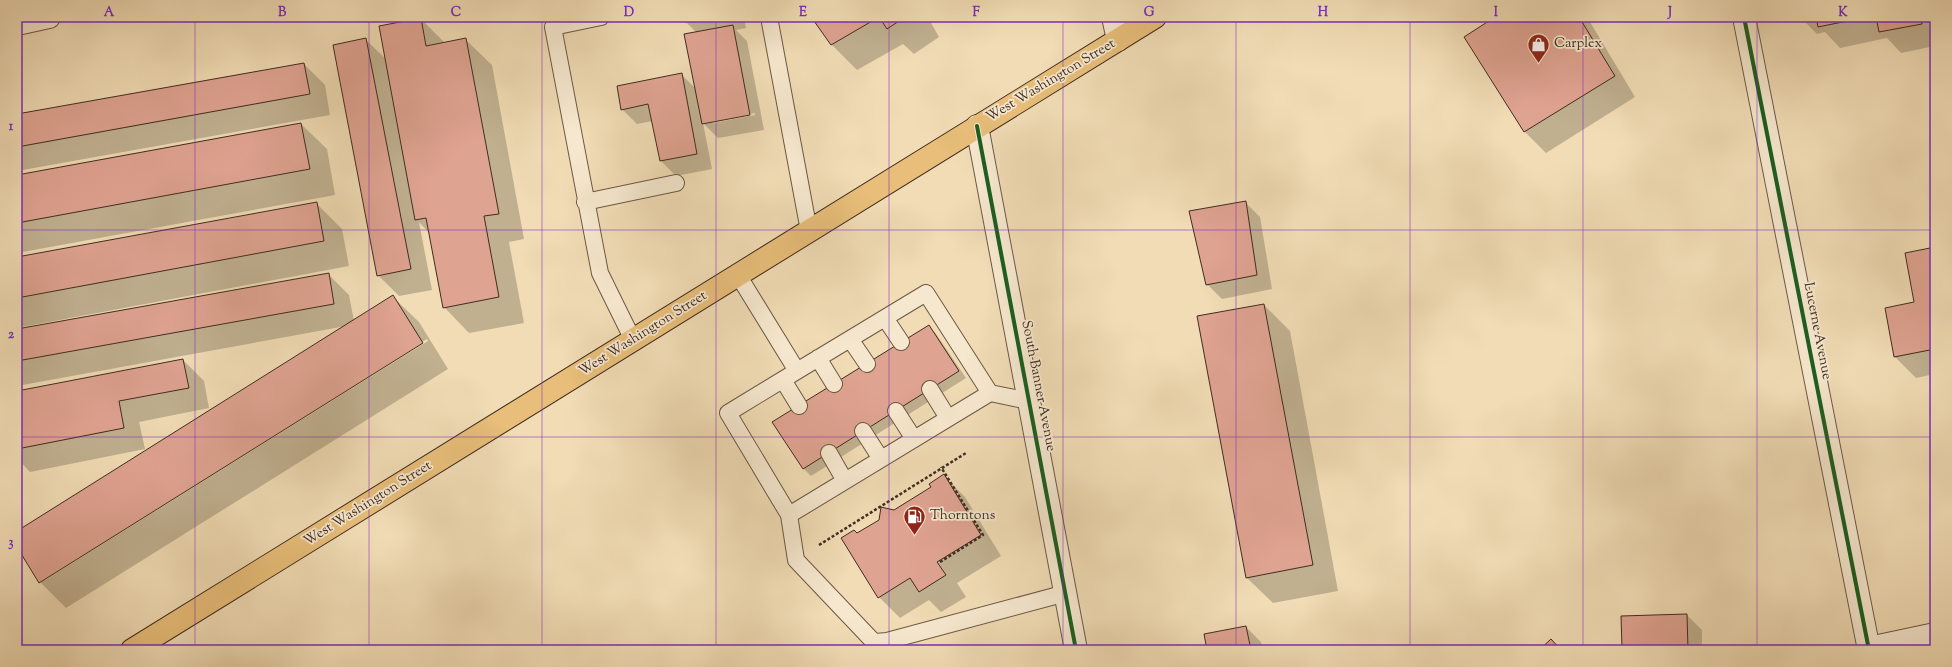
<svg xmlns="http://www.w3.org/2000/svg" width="1952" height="667" viewBox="0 0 1952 667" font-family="'Sorts Mill Goudy',serif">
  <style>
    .shadow { fill: #0003; fill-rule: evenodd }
    .building { fill: #dfa391; stroke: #402c20 }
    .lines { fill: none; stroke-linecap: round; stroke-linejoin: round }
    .service-casing { stroke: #6c5845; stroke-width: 18 }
    .minor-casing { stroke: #6c5845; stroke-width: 24 }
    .primary-casing { stroke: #402c20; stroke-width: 24 }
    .path { stroke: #402c20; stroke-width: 2.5; stroke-dasharray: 3 2; stroke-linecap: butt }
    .service { stroke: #f6e8cf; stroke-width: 16 }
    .minor { stroke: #f6e8cf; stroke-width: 22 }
    .primary { stroke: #e8be7a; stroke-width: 22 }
    .cycleway-casing { stroke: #f6e8cf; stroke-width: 6 }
    .cycleway { stroke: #1b5e20; stroke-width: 4 }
    .grid { fill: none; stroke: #7b2cbf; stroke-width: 1; stroke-opacity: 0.55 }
    .labels { text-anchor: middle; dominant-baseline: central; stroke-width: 3.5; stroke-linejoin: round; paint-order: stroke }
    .poi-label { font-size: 14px; fill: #402c20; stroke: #f6e8cf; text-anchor: start }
    .street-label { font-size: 14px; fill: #402c20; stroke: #f6e8cf }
    .neatline { fill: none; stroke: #7b2cbf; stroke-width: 1.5 }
    .grid-label { font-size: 13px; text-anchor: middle; font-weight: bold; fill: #7b2cbf }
  </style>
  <rect width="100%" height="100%" fill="#f1dcb5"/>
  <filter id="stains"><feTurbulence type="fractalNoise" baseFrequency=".005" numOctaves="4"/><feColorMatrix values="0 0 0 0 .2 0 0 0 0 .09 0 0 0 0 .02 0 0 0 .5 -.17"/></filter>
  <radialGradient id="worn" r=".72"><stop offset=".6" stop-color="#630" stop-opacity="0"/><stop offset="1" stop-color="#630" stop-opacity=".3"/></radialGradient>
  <!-- shadow -->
  <path class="shadow" d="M685 17H744L746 28 736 30 747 41 764 130 718 138 703 123 712 169 676 176 661 161 653 121 637 124 622 109 681 74 696 89 697 33 686 22ZM755 113V115L713 123V121Z
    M821 17H940L931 23 939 37 914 54 903 44 857 70 832 45 815 21Z
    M1497 17H1587L1635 97 1546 153 1525 132 1465 37Z
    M1800 17H1935V46L1901 53 1887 38 1840 48 1825 32 1817 34Z
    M421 19 445 43 466 40 492 65 524 239 509 242 524 323 469 333 444 307 430 234 419 222 432 290 399 296 378 275 366 40 387 60Z
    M304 64 325 85 330 115 17 171V115Z
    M301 124 327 149 335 195 17 253V176Z
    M1245 202 1260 217 1272 289 1222 299 1207 284Z
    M316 203 342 229 349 266 17 328V258Z
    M1935 248V374L1916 378 1895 357Z
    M328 274 349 295 354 321 393 297 419 322 448 369 66 608 40 582 17 545V532L346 326 17 386V330ZM427 339 428 341 45 580V578Z
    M1264 305 1290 331 1338 591 1273 603 1247 578Z
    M929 326 936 334 966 378 811 476 804 469 773 423Z
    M183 360 204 381 209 408 139 422 145 449 30 472 17 458V392Z
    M944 476 965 497 1001 556 957 583 966 597 941 612 929 600 900 618 879 597 857 534 933 487Z
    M1687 615 1702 630V650H1619Z
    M1246 627 1261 642 1263 650H1208L1205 635Z"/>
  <!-- building -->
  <path class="building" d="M684 17H712L685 22Z
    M819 17H905L887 29 879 17 831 45 814 21Z
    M1495 17H1579L1615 76 1524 132 1464 37Z
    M1816 17H1867L1818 27Z
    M1876 17H1921L1922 24 1879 32Z
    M421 18 426 46 466 38 499 214 484 216 499 297 443 308 426 218 415 220 379 26Z
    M733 25 750 115 702 124 684 34Z
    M366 38 411 269 377 276 333 45Z
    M304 63 310 94 17 147V114Z
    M682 73 697 154 660 161 648 104 621 110 617 86Z
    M301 123 310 169 17 223V175Z
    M1246 201 1257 275 1206 285 1189 211Z
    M317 202 324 241 17 298V257Z
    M1935 247V349L1894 357 1885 308 1914 302 1905 253Z
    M329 273 334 304 17 361V329Z
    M393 295 423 343 39 583 17 547V531Z
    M1264 304 1313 565 1246 578 1197 316Z
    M929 325 959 371 803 469 772 422Z
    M183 359 189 388 119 401 124 428 17 449V391Z
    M944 474 981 535 937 562 946 575 919 592 910 578 878 598 841 538 854 530 857 533 879 520 881 507 894 510 931 487 929 484Z
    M1935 535V558L1930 537Z
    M1687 614 1688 650H1618V648H1622L1621 616Z
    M1246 626 1251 650H1207L1204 634Z
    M1551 639 1561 650H1539Z"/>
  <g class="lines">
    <defs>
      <path id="service" d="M601 17 553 27 600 273 633 340
        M769 17 809 231
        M585 202 676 183
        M738 275 797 371 728 413 789 515 796 560 871 639 875 642 887 641 1066 593
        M885 318 901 342
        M850 339 867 364
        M818 358 834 384
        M797 371 926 293 990 393
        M783 380 799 406
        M930 389 948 418
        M896 411 914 439
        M863 431 881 459
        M829 453 845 481
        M789 515 990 393 1029 401"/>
      <path id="minor" d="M1113 17 1118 40
        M1744 17 1869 650
        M17 24 49 17
        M977 126 1076 650
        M1869 648 1935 634"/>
      <path id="primary" d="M132 650 1155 17"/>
    </defs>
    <!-- service casing -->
    <use href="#service" class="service-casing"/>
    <!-- minor casing -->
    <use href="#minor" class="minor-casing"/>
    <!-- primary casing -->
    <use href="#primary" class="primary-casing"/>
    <!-- path -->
    <path class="path" d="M819 545 966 453
      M940 562 983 535 941 467"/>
    <!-- service -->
    <use href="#service" class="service"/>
    <!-- minor -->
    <use href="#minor" class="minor"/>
    <!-- primary -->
    <use href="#primary" class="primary"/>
    <defs>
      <path id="cycleway" d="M1744 17 1869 650
        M977 126 1076 650"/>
    </defs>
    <!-- cycleway casing -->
    <use href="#cycleway" class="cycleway-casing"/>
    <!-- cycleway -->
    <use href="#cycleway" class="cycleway"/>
  </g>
  <!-- grid -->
  <path class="grid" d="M195 17V650M369 17V650M542 17V650M716 17V650M889 17V650M1063 17V650M1236 17V650M1410 17V650M1583 17V650M1757 17V650M17 230H1935M17 437H1935"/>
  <!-- icons -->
  <defs>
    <symbol id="shop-pin" viewBox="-11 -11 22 30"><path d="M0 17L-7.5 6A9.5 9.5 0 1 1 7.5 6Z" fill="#8f2418" stroke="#f6e8cf"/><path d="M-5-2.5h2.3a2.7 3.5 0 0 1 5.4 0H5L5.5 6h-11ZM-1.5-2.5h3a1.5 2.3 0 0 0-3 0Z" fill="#fff"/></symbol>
    <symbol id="fuel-pin" viewBox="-11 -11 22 30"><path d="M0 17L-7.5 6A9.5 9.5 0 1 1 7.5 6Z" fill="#8f2418" stroke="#f6e8cf"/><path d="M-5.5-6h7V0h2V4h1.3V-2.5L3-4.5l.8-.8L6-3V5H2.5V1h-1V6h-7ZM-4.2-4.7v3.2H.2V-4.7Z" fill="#fff"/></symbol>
  </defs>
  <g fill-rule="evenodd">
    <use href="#shop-pin" x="1526" y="32" width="25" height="34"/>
    <use href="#fuel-pin" x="902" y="504" width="25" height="34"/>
  </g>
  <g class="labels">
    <!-- poi labels -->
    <g class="poi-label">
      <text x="1554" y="44">Carplex</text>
      <text x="930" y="516">Thorntons</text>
    </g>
    <!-- street labels -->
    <g class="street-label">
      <text transform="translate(1051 81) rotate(-31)">West Washington Street</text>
      <text transform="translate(1817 331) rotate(79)">Lucerne Avenue</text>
      <text transform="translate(643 334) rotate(-32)">West Washington Street</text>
      <text transform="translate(1038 386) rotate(79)">South Banner Avenue</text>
      <text transform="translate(368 504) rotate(-32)">West Washington Street</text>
    </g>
  </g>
  <!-- margin -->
  <rect width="1952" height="667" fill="none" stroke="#f1dcb5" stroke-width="44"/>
  <rect x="22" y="22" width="1908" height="623" class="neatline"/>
  <g class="grid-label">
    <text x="109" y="16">A</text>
    <text x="282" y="16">B</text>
    <text x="456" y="16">C</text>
    <text x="629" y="16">D</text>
    <text x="803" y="16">E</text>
    <text x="976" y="16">F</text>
    <text x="1149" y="16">G</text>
    <text x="1323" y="16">H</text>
    <text x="1496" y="16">I</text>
    <text x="1670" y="16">J</text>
    <text x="1843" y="16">K</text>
    <text x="11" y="130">1</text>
    <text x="11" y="338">2</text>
    <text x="11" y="546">3</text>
  </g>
  <rect width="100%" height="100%" filter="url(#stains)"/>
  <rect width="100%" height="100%" fill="url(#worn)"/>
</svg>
